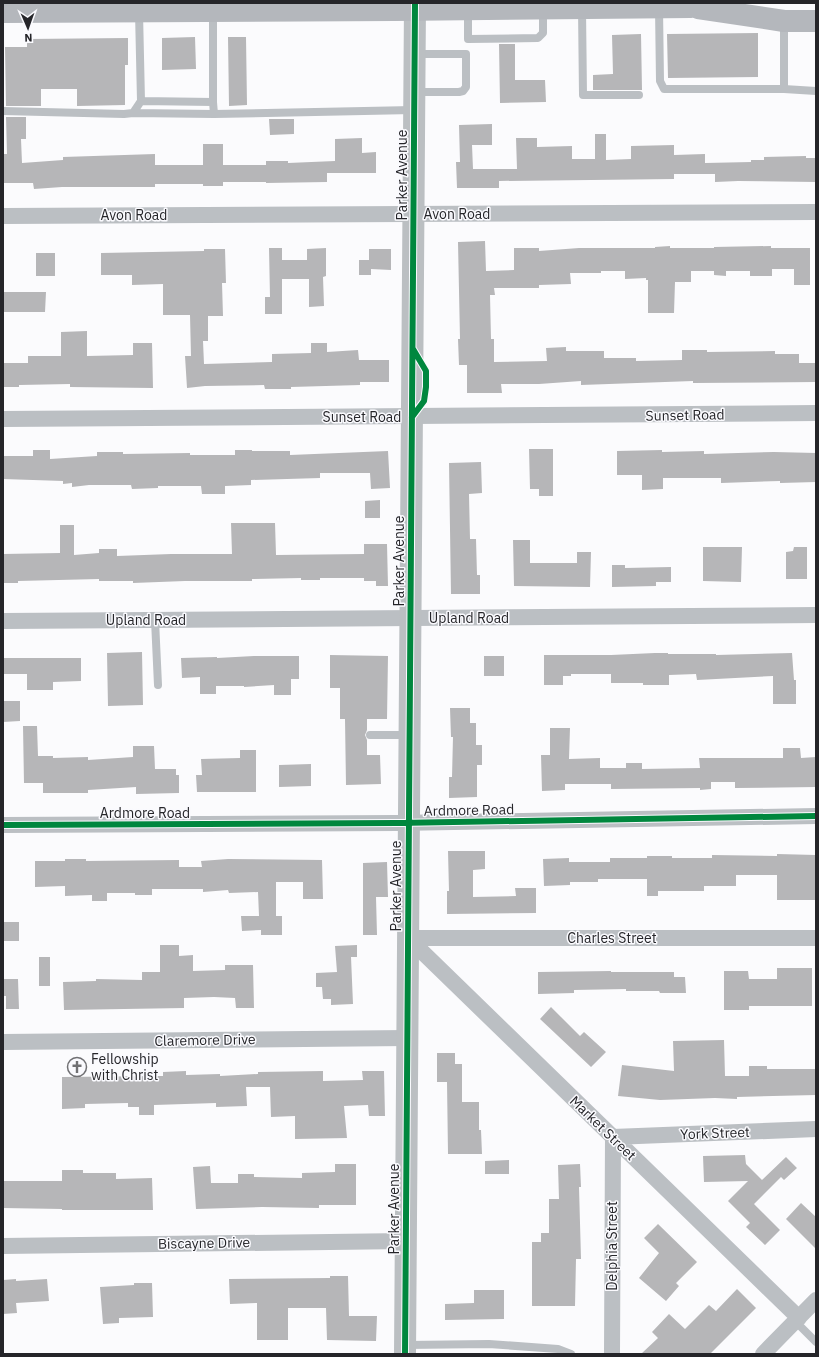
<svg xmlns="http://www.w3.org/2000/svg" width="819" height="1357" viewBox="0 0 819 1357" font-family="'IBM Plex Sans',sans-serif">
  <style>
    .building { fill: #b6b6b8 }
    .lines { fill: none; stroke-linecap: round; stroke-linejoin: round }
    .lane { stroke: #bbbfc3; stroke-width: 8 }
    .street { stroke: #bbbfc3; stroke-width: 16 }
    .secondary { stroke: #bbbfc2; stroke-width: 22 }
    .primary { stroke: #b4b7bc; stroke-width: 22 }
    .cycleway-casing { stroke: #fafafe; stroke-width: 8 }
    .cycleway { stroke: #00873e; stroke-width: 6 }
    .labels { text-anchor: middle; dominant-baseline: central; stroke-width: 3; stroke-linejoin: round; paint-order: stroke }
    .street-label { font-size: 14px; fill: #252529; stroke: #fafafe }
    .poi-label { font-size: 14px; fill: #252529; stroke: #fafafe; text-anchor: start }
  </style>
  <rect width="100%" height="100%" fill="#fbfbfd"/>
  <!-- building -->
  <path class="building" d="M758 33V77L668 78 667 34Z
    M641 34 642 90H593V75L613 74 612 35Z
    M195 37 196 69 162 70V38Z
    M228 37H246L247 105 229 106Z
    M128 38V65H125V105L77 106V89H41V106H6L5 47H27V39Z
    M499 44H515V80H545L546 102 500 103Z
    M6 117H26V139H21L22 163 63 160V157L155 154V165H203V144H223V165H266V161H288V163L335 161V139L362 138V153L376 152V173H327V182L266 183V182H223V186H203V184H155V187H62L34 189 33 183H3V154H7Z
    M269 119H294V134L270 135Z
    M492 124V145H472L473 169H517L516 138H537V147L572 146V159H595V134H606V160L631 159V146L674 145V155L705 154V163L751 162V160H764V157L806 156V158H816V182L738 181 715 182V174H674V179L499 181V188H457L456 162H460L459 125Z
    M485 241 486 271 514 270V248H539V251L579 248H655V247L670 246V248H714V247L771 246V248H810V285H794V269H772V276H750V271H726V276L714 275V271H691V282H675L674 313H648V280H646V278L625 279V271H601V273H570L571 284 539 285V288H494L495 295H490L491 339H494V362L547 361 546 348 566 347V351H604V358H636V361L682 360V350H707V352L775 351V354H799V363H816V382L693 383V381L581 385V381L539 384H501L502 393H467V365H459L458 339H460L458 242Z
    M269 248H282V260H307V249L326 248V276L323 277 324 306 309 307V279H282V314H265V297H270Z
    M204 249H225L226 283H222L223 316H208V341H203L204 364 272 362V354L311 353V343H327V352L358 350 359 360H389V382H360V385L291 387V389H265L264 385 205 386 187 388 185 356H191L190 315H163V284L132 285V275H101V253L204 251Z
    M369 249H391V270L371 269V275H359V260H369Z
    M36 253H55V276H36Z
    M3 292H46L45 312H3Z
    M87 331V356L133 355V343H152L153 388 70 387V384L19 385V387H3V363H28V356H61V332Z
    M529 449H553V496H539V489H530Z
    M33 450H50V459L97 456V452H123V454L190 453V455H235V450H252V451H290V455L388 451 390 488 371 489 370 473H320V478L251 480V485L225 486V494H202L201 486H158V488L132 489 131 485H89L72 487V483L63 484V481L3 479V456H33Z
    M662 450V452L704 451V454L774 452 816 453V482L780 483V481L721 483V478H663V489L642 490V475H617V451Z
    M481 462 482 493 469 494 470 539H476L477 575H480V594H451L449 463Z
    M380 500V518H365V501Z
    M231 523H275L276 555 364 554V544H387L388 586H376V581H364V578H320V580H301V578L252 579V581H185L133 583V581H99V579L18 581V583H3V554L60 553V525H74V555L99 553V549H117V556L171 554H232Z
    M513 540H530V563H577V552H591L590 587 514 586Z
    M703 547H742L741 582 703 581Z
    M794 547H807V579H786V552L793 551Z
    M612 565H625V568L671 567V582H656V586L612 587Z
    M142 652 143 705 108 706 107 653Z
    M655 653H668V654H716V655L792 653 794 680H796V704H773V676L697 680 696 674 669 675V685H643V683H611V674H571V676H563V685H544V655H611Z
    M330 655 388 656 387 719H367V730L365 735 367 740V755H380L381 784 346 785 345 719H340V688H330Z
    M254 656H299V679H291V695H274V685L244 687V686H216V694H200V677L182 678 181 658 217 657V658Z
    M484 656H504V676H484Z
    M3 658H81V681L53 682V690H27V674H3Z
    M3 701H20V721L3 722Z
    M450 708H470V723H476V745H482V765H477V797L449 798V777H452L453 737H451Z
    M23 726H37L38 756H53V758L88 757V760L133 757V746H154L155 769H176V775H179V793L136 794V787L88 790V793H43V783H24Z
    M550 728H570L569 759 600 758V768H626V763H642V769L700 768 699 758H783V748H800L801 758 816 757V787L735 788V782H711V789L700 790V788L611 789V784H565V790L542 791 541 755H550Z
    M240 750H256V792H197L196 775H202L201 759 240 758Z
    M311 764V786L279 787V765Z
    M448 851H485V869L473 870V897L516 896 515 888H536V913L447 914V891H449Z
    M777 854 816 855V900H777V875H736V886H704V891H658V896H647V879H598V882H570V885L544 886 543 859 569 858V862H610V858H647V856H672V858H712V855L777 856Z
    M65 859H86V861L179 860V867H202L201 861 228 859 322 860 323 899H303V882H276V916H282V935H261V930L242 931 241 916H259L258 892 229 893 228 890 203 892V889H152V895H135V893H107V901H92V895L65 896V886L35 887V861H65Z
    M387 862 388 897H376L377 935H363V863Z
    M3 922H19V941H3Z
    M160 945H179V956L193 955V971L225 970V965H253L254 1008H236L235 998 214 997 184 998V1008L64 1010 63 982 96 981V979L142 980V972H160Z
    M357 945V957H351L353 1004 331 1005V999H323L322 987H316V973L337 972 335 946Z
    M39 957H50V986H39Z
    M777 968H812V1006H749V1010H724V971H748L749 979H777Z
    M611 971V972H674V977H685L686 993H660L659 991H626V989L574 990V993L538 994V972Z
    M3 979H18L19 1009H6V996H3Z
    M551 1007 580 1036 584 1032 606 1052 591 1067 540 1019Z
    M724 1040 725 1076H749V1066H767V1069H816V1095L737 1097V1099L715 1098 660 1100 618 1096 622 1065 674 1071 673 1041Z
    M437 1053H455V1064H462V1102H479V1130H481L482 1154H448L447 1082H437Z
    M186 1071V1075L220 1074V1076L258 1074V1072L323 1071V1081L363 1080 362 1071H384L385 1116H369L368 1105 344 1106 347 1138 295 1139V1116L271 1117 270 1087H246L247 1106 216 1107V1103L154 1105V1115H139V1107H128V1103L85 1104V1108L62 1109V1077L163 1076V1072Z
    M745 1155 746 1164 762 1180 786 1157 797 1168 784 1180 781 1177 754 1204 780 1230 765 1245 746 1227 750 1223 728 1201 748 1181 704 1182 703 1156Z
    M509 1160V1174H485V1161Z
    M335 1164H356V1205H319V1208L262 1207 196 1209 193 1167 210 1166 211 1183H238V1174H254V1177L302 1178V1173L335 1172Z
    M580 1164 581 1187H579L581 1259H576L575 1306H532V1242H541V1233H549V1199H559L558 1165Z
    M62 1170H83V1173H116V1179L152 1178 153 1210H62V1209L3 1208V1181H62Z
    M801 1203 816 1217V1249L786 1219Z
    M658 1224 697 1262 676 1283 679 1286 666 1301 639 1278 659 1253 644 1238Z
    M330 1276H348L349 1316H377L376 1341 327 1340 326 1308H288V1340H257V1303L230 1304 229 1279 330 1278Z
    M16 1279V1281L47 1279 49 1301 16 1303 17 1313 3 1314V1280Z
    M134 1283H152L153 1317 119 1318V1323L103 1324 100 1287 134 1285Z
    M737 1289 756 1308 710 1354H641L658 1338 652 1332 669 1314 685 1329 709 1305 716 1311Z
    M474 1290H504V1319L445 1320V1304L474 1303Z"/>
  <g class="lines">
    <!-- lane -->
    <path class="lane" d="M659 8 660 81 664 89H784L816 91
      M468 9V39L538 38 543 33V9
      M582 9 583 95H639
      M139 12 141 101 213 102V12
      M415 54H466V87L463 91 459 92H416
      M784 89V22
      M213 102 214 114 413 110
      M3 111 124 114 133 113 141 101
      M133 113 214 114
      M155 620 158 685
      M370 735H409
      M795 1321 816 1342
      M406 1345 489 1344 558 1349 571 1354"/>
    <!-- street -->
    <path class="street" d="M3 216 816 212
      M3 419 816 413
      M3 621 816 615
      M3 825 397 823 816 816
      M408 938 799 1318
      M408 938H816
      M3 1042 407 1038
      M3 1246 406 1241
      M612 1354 613 1137 816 1129
      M763 1354 816 1300"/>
    <!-- secondary -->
    <path class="secondary" d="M405 1354 415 3"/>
    <!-- primary -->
    <path class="primary" d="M698 8 784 21H816
      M3 12 395 10 691 7 715 3"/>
    <defs>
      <path id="cycleway" d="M412 417 424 401 426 387V371L413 349
        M3 825 397 823 816 816
        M405 1354 415 3"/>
    </defs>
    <!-- cycleway casing -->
    <use href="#cycleway" class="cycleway-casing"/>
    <!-- cycleway -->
    <use href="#cycleway" class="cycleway"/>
  </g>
  <!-- icons -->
  <defs>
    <symbol id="church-ring" viewBox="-11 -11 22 22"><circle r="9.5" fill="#fafafe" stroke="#707073" stroke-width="1.5"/><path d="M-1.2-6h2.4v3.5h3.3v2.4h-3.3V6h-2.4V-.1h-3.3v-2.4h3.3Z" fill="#707073"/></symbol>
  </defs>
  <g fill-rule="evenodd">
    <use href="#church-ring" x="66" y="1056" width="22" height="22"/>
  </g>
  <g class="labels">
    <!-- street labels -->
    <g class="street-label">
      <text transform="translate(402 175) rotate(-90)">Parker Avenue</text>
      <text x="457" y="214">Avon Road</text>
      <text x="134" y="215">Avon Road</text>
      <text transform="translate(685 415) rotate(-1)">Sunset Road</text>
      <text x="362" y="417">Sunset Road</text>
      <text transform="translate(399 561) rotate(-90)">Parker Avenue</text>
      <text x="469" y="618">Upland Road</text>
      <text x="146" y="620">Upland Road</text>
      <text transform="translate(469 810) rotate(-1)">Ardmore Road</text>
      <text x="145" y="813">Ardmore Road</text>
      <text transform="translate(396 886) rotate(-90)">Parker Avenue</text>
      <text x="612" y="938">Charles Street</text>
      <text transform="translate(205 1040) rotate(-1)">Claremore Drive</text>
      <text transform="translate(603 1128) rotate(44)">Market Street</text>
      <text transform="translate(715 1133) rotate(-2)">York Street</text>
      <text transform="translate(394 1209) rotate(-90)">Parker Avenue</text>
      <text transform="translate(204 1243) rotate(-1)">Biscayne Drive</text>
      <text transform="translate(612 1246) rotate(-90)">Delphia Street</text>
    </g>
    <!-- poi labels -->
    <g class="poi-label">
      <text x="91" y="1059">Fellowship<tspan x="91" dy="16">with Christ</tspan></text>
    </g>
  </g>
  <!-- border -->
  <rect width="819" height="1357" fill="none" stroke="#252529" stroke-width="8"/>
  <!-- north arrow -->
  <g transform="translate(28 28) rotate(178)" stroke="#fafafe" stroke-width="3" paint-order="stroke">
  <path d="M0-3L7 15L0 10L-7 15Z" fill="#252529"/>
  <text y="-6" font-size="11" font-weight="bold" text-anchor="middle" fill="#252529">N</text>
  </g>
</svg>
